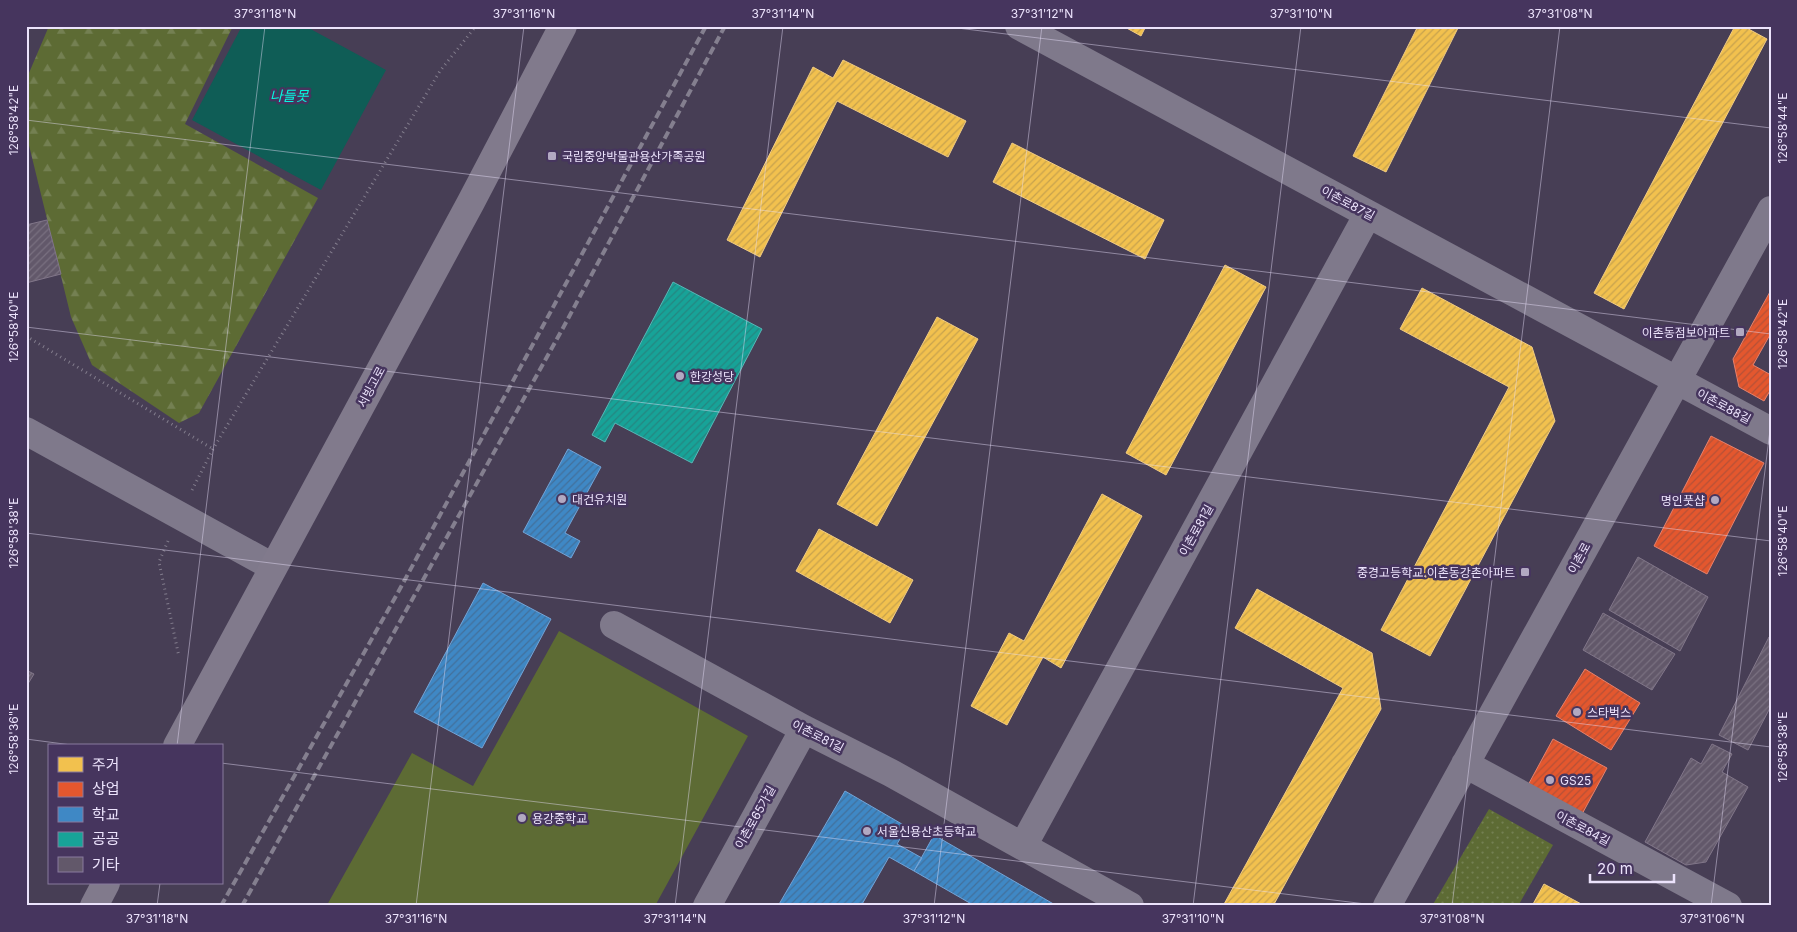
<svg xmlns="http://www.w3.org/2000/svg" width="1797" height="932" viewBox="0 0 1797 932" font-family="Inter,'Noto Sans KR',sans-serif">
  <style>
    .forest { fill: url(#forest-firs) }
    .park { fill: url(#park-dots) }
    .pitch { fill: #5d6b34 }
    .water { fill: #0f5d56 }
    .homes { fill: url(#homes-hatch); stroke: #f0cb82 }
    .shops { fill: url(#shops-hatch); stroke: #e6816c }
    .schools { fill: url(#schools-hatch); stroke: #73a3d6 }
    .public { fill: url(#public-hatch); stroke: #57b6b6 }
    .building { fill: url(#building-hatch); stroke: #817689 }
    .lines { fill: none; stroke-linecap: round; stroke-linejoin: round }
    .path { stroke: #837d8d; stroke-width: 3; stroke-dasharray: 1 4; stroke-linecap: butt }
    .minor { stroke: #7f798b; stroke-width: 28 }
    .major { stroke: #817a8c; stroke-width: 28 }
    .rail { stroke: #847f8f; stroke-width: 4; stroke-dasharray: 8 4; stroke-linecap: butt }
    .ticks { fill: none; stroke: #ece3fc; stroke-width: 1; stroke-opacity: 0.45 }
    .poi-dot { fill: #b2a9c2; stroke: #46355e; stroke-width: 2 }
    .labels { text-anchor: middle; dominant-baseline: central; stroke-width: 5; stroke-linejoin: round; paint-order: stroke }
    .poi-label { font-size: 12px; fill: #ece3fc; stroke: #46355e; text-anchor: start }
    .street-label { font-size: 12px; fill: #ece3fc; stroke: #46355e }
    .water-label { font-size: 14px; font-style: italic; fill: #04f8df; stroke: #46355e }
    .neatline { fill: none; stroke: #ece3fc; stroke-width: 2 }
    .ticks-label { font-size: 12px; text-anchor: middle; fill: #ece3fc }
  </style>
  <defs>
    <pattern id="forest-firs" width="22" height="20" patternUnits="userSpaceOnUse" patternTransform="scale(1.25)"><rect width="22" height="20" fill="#5d6b34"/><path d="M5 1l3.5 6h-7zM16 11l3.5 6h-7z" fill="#748052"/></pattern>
    <pattern id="park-dots" width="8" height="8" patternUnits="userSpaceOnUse" patternTransform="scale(1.25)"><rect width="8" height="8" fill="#5d6b34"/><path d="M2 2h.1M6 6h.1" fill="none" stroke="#748052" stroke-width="1.8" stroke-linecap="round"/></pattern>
    <pattern id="homes-hatch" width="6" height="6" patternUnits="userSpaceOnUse" patternTransform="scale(1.25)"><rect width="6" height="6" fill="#f2c14e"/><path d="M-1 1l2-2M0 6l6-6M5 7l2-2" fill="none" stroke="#c7a24e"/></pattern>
    <pattern id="shops-hatch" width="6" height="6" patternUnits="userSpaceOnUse" patternTransform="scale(1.25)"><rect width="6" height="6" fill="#e4572e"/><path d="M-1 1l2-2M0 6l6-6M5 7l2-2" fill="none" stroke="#b55137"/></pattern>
    <pattern id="schools-hatch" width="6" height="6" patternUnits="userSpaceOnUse" patternTransform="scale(1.25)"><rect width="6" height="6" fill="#3f88c5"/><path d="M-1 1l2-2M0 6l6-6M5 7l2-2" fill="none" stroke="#42709b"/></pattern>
    <pattern id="public-hatch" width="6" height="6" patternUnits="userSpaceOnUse" patternTransform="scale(1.25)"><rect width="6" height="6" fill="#17a398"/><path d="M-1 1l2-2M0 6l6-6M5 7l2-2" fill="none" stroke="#258681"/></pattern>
    <pattern id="building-hatch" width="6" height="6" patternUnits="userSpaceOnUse" patternTransform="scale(1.25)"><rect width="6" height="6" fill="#62586a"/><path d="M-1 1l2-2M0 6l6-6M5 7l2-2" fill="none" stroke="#797080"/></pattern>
  </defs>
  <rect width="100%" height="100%" fill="#473e55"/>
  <!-- forest -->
  <path class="forest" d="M49 26H233L185 124 318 198 199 413 179 423 92 365 71 317 26 133V80Z"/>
  <!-- park -->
  <path class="park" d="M1489 809 1553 845 1518 906H1432Z"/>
  <!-- pitch -->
  <path class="pitch" d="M559 631 748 736 655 906 327 905 412 753 473 786Z"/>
  <!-- water -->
  <path class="water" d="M242 26H305L386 70 321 190 192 120Z"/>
  <!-- homes -->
  <path class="homes" d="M1123 26H1146L1141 36Z
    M1418 26H1459L1386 172 1353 156Z
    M1735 26H1743L1767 39 1624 309 1594 293Z
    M843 60 966 121 948 157 837 101 760 257 727 240 813 67 833 78Z
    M1012 143 1164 220 1145 259 993 182Z
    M1225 265 1266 287 1166 475 1126 453Z
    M1422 288 1532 347 1555 421 1430 656 1381 630 1509 387 1400 329Z
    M937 317 978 339 877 526 837 504Z
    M1102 494 1142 516 1061 668 1043 657 1007 725 971 706 1009 633 1024 641Z
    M819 529 913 580 890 623 796 571Z
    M1257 589 1372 653 1381 709 1273 906H1223L1343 688 1235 628Z
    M1544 884 1585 906H1532Z"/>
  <!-- shops -->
  <path class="shops" d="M1771 290V333L1753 365 1771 375V389L1764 401 1739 387 1733 359Z
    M1711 436 1764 463 1707 574 1654 546Z
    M1585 669 1640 703 1611 750 1556 716Z
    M1553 739 1607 768 1581 816 1527 787Z"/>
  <!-- schools -->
  <path class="schools" d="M568 449 601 467 565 533 580 541 571 558 523 532Z
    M483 583 551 619 482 748 414 712Z
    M845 791 907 827 897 844 922 858 914 871 889 857 861 906H778Z
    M934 835 1057 906H975L914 871Z"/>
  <!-- public -->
  <path class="public" d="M673 282 762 329 692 463 615 423 605 442 592 435Z"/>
  <!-- building -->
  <path class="building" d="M47 220 61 274 26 283V225Z
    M1638 557 1708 597 1680 651 1609 610Z
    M1603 613 1675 654 1652 690 1583 650Z
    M1769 637 1771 706 1748 750 1719 735Z
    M26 670 34 674 26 687Z
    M1712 744 1732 754 1722 772 1748 787 1706 862 1686 865 1645 842 1691 758 1701 764Z"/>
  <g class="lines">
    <!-- path -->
    <path class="path" d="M26 336 213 449
      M192 490 213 449 440 71 476 26
      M168 541 159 562 179 657"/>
    <!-- minor -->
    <path class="minor" d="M1019 26 1771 431
      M26 431 273 567
      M614 625 804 729 891 773 1130 906
      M1465 764 1728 906
      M1023 846 1368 214
      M707 906 804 729
      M1387 906 1771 210"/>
    <!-- major -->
    <path class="major" d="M177 746 471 202 563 26
      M94 906 106 883"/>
    <!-- rail -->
    <path class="rail" d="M221 906 396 596 706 26
      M242 906 563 328 725 26"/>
  </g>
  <!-- ticks -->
  <path class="ticks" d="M941 26 1771 128M26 120 1771 334M26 327 1771 541M26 533 1771 747M26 739 79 746M177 746 265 26M221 763 1382 906M157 906 160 883M416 906 524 26M675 906 783 26M934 906 1042 26M1193 906 1301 26M1452 906 1560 26M1711 906 1771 422"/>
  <!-- markers -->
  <g class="poi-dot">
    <rect x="547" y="151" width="10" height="10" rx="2.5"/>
    <rect x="1735" y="327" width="10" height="10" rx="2.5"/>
    <circle cx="680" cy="376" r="5"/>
    <circle cx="562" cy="499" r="5"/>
    <circle cx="1715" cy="500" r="5"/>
    <rect x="1520" y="567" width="10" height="10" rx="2.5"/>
    <circle cx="1577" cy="712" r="5"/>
    <circle cx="1550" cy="780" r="5"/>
    <circle cx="522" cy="818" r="5"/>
    <circle cx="867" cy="831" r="5"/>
  </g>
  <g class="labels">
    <!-- poi labels -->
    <g class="poi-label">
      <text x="562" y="156">국립중앙박물관용산가족공원</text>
      <text x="1730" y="332" text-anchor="end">이촌동점보아파트</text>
      <text x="690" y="376">한강성당</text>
      <text x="572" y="499">대건유치원</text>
      <text x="1705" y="500" text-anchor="end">명인풋샵</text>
      <text x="1515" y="572" text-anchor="end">중경고등학교.이촌동강촌아파트</text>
      <text x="1587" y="712">스타벅스</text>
      <text x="1560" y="780">GS25</text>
      <text x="532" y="818">용강중학교</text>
      <text x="877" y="831">서울신용산초등학교</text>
    </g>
    <!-- street labels -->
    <g class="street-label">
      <text transform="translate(1348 203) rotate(28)">이촌로87길</text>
      <text transform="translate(371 387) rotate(-62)">서빙고로</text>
      <text transform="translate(1724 406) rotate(28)">이촌로88길</text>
      <text transform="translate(1196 530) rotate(-61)">이촌로81길</text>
      <text transform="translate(1579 558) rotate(-61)">이촌로</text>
      <text transform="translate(818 736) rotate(27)">이촌로81길</text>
      <text transform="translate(755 817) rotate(-61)">이촌로65가길</text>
      <text transform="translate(1583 828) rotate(28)">이촌로84길</text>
    </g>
    <!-- water labels -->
    <g class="water-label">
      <text x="289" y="95">나들못</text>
    </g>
  </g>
  <!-- border -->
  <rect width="1797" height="932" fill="none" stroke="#46355e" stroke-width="55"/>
  <!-- legend -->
  <rect x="48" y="744" width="175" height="140" fill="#46355e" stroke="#887b9d"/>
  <rect x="58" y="757" width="25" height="15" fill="#f2c14e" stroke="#887b9d"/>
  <text x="92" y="770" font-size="15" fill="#ece3fc">주거</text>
  <rect x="58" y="782" width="25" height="15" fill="#e4572e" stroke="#887b9d"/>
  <text x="92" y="794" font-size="15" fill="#ece3fc">상업</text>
  <rect x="58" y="807" width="25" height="15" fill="#3f88c5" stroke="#887b9d"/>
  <text x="92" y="820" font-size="15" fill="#ece3fc">학교</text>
  <rect x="58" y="832" width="25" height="15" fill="#17a398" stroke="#887b9d"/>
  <text x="92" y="844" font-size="15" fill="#ece3fc">공공</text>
  <rect x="58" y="857" width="25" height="15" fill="#62586a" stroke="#887b9d"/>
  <text x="92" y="870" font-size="15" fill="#ece3fc">기타</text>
  <!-- scale -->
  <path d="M1590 874v8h84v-8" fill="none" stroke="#ece3fc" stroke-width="2.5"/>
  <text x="1597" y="874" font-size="15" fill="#ece3fc" stroke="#46355e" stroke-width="4" paint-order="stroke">20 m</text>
  <rect x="28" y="28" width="1742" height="876" class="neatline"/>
  <g class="ticks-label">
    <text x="265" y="18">37°31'18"N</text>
    <text x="524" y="18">37°31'16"N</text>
    <text x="783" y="18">37°31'14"N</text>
    <text x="1042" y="18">37°31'12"N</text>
    <text x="1301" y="18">37°31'10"N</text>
    <text x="1560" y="18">37°31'08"N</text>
    <text transform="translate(14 120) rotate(-90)" y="4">126°58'42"E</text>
    <text transform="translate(1783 128) rotate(-90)" y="4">126°58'44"E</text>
    <text transform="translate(14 327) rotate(-90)" y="4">126°58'40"E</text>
    <text transform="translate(1783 334) rotate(-90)" y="4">126°58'42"E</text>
    <text transform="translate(14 533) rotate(-90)" y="4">126°58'38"E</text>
    <text transform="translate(1783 541) rotate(-90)" y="4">126°58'40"E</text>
    <text transform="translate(14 739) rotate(-90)" y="4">126°58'36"E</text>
    <text transform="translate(1783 747) rotate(-90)" y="4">126°58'38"E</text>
    <text x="157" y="923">37°31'18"N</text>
    <text x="416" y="923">37°31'16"N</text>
    <text x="675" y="923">37°31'14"N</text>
    <text x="934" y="923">37°31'12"N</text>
    <text x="1193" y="923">37°31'10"N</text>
    <text x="1452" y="923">37°31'08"N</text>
    <text x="1712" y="923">37°31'06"N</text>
  </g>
</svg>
